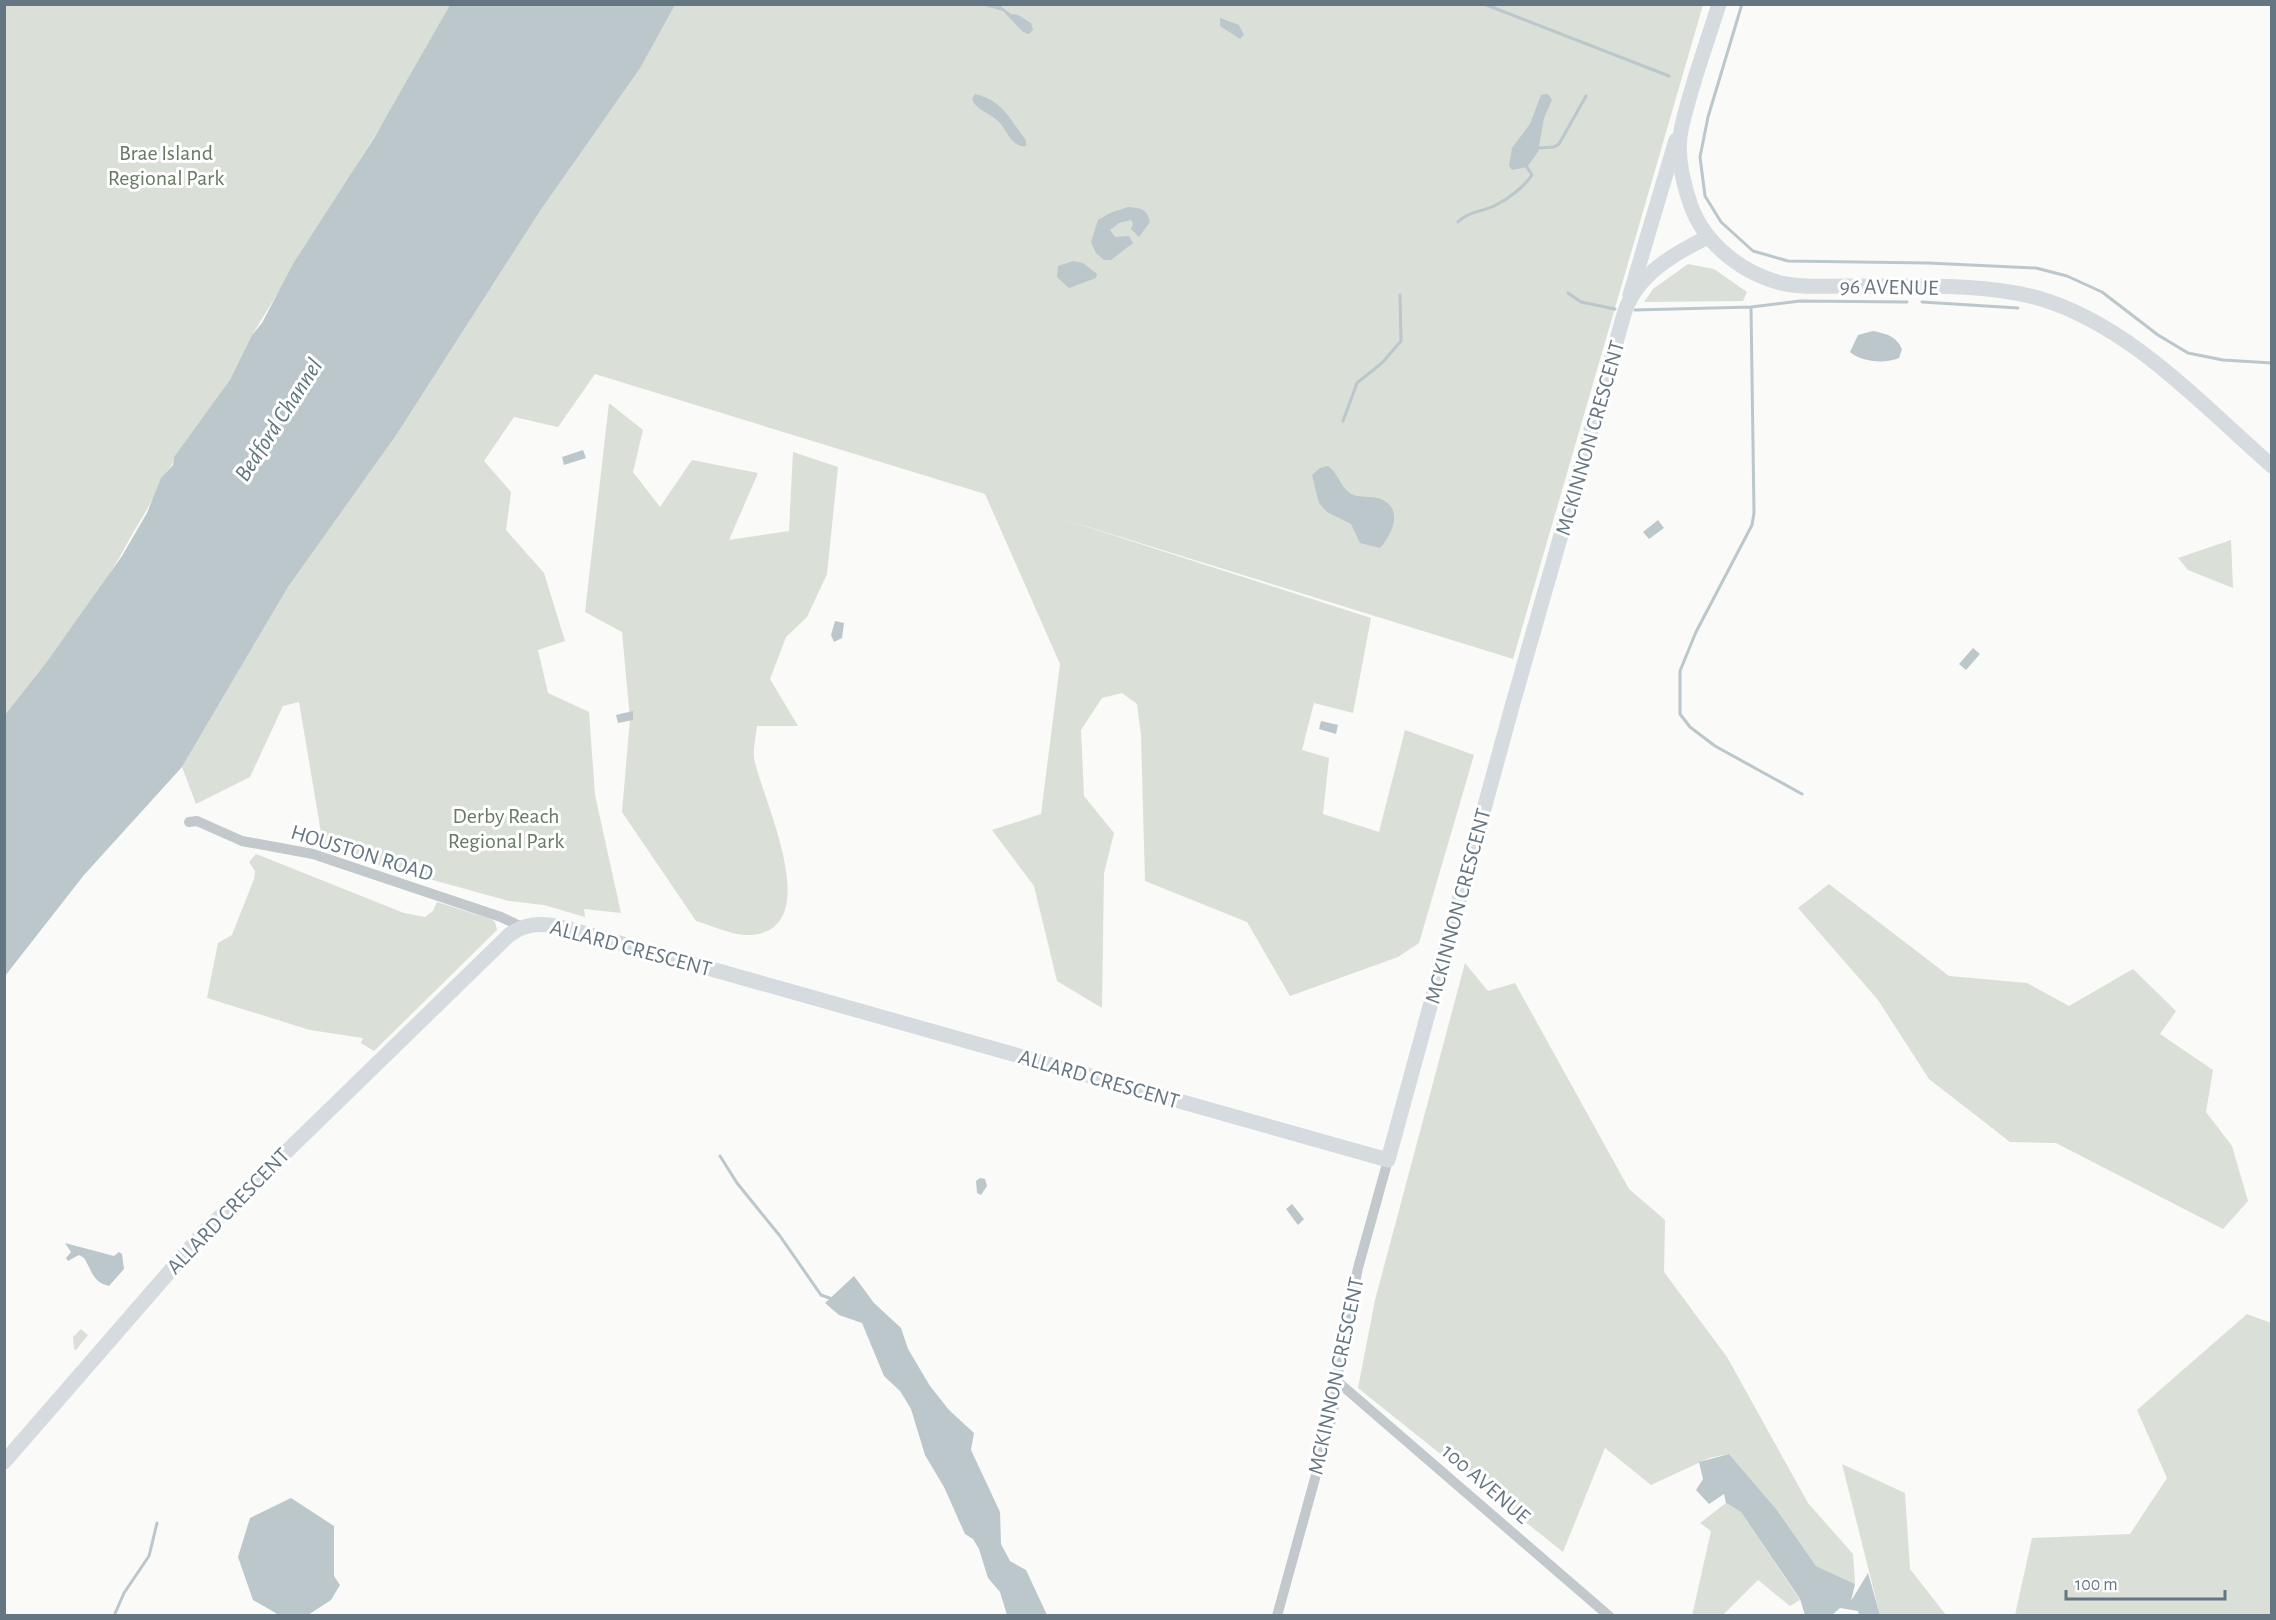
<svg xmlns="http://www.w3.org/2000/svg" width="2276" height="1620" viewBox="0 0 2276 1620" font-family="'Alegreya Sans',sans-serif">
  <style>
    .green { fill: #dadfd7 }
    .water { fill: #bbc7cb }
    .lines { fill: none; stroke-linecap: round; stroke-linejoin: round }
    .stream { stroke: #bbc7cb; stroke-width: 3 }
    .street { stroke: #c3c8cc; stroke-width: 10 }
    .secondary { stroke: #d6dbdf; stroke-width: 15 }
    .labels { text-anchor: middle; dominant-baseline: central; stroke-width: 6; stroke-linejoin: round; paint-order: stroke }
    .park-label { font-size: 22px; fill: #687a64; stroke: #fff }
    .street-label { font-size: 22px; fill: #657683; stroke: #fff }
    .water-label { font-size: 24px; font-style: italic; fill: #60757c; stroke: #fff }
  </style>
  <rect width="100%" height="100%" fill="#fafaf8"/>
  <!-- green -->
  <path class="green" d="M5 5H450L417 67 252 335 230 381 174 457C173 468 165 471 161 480 153 502 140 520 129 540 96 603 48 660 5 716Z
    M675 5H1703L1513 659 1056 517 1371 618 1353 713 1314 703 1302 750 1329 758 1323 814 1379 832 1405 730 1474 755 1419 943 1398 957 1290 996 1247 922 1145 881 1141 735 1137 704 1122 693 1102 698 1081 730 1084 796 1114 833 1104 873 1102 1008 1057 981 1034 886 992 830 1041 814 1060 664 985 494 595 374 558 427 514 417 484 461 511 492 506 530 544 573 565 641 538 650 548 693 589 712 595 795 621 913 584 909 585 917 544 905 509 901 324 850 299 702 283 706 250 777 196 804 182 767 288 587 397 434 540 211 639 68Z
    M1688 264 1714 269 1747 292 1743 301 1644 302 1653 289Z
    M609 403 643 430 633 472 660 507 692 460 758 473 729 540 789 531 793 452 838 467 827 574 807 617 786 637 770 679 798 726H757C756 736 753 748 754 758 761 797 829 932 749 935 733 936 711 925 696 921L622 812 630 719 622 632 585 612Z
    M2231 540 2233 588 2188 570 2178 558Z
    M256 854 404 913 425 917 433 911 437 902 491 919 495 922 497 930 374 1051 361 1043 363 1038 310 1030 207 998 218 943 232 935 254 879 255 871 249 862Z
    M1829 884 1949 976 2027 983 2069 1006 2133 969 2176 1011 2160 1034 2213 1070 2206 1112 2232 1146 2248 1201 2223 1229 2056 1143 2010 1142 1929 1079 1878 1000 1798 908Z
    M1465 963 1488 991 1515 983 1629 1189 1665 1220 1664 1272 1727 1357 1808 1503 1853 1554 1855 1584 1816 1566 1777 1510 1729 1454 1709 1458 1651 1485 1605 1448 1563 1552 1358 1388 1375 1300Z
    M2247 1314 2271 1323V1615H2015L2032 1538 2130 1534 2167 1478 2137 1410Z
    M81 1329 88 1335 76 1350 74 1349 73 1337Z
    M1842 1464 1905 1493 1910 1569 1946 1615H1880Z
    M1726 1503 1741 1512 1800 1600 1790 1606 1758 1580 1723 1615 1692 1616 1711 1531 1700 1523Z"/>
  <!-- water -->
  <path class="water" d="M450 5H675L640 68 540 211 397 434 288 587 182 767 84 875 5 976V715L46 663 122 556 147 513 161 478 173 465 174 457 230 380 252 335 262 323 293 264 374 138Z
    M982 5H999L1011 14 1018 15 1031 23 1033 30 1029 34 1023 32 1003 11Z
    M1220 18 1239 25 1244 35 1240 39 1220 26Z
    M975 94C1005 102 1008 118 1026 140V146C1011 148 1007 129 998 121 989 112 977 111 972 99Z
    M1548 94 1552 100 1544 118 1538 152 1527 167 1512 170 1509 166 1512 148 1530 124 1541 95Z
    M1128 207C1141 208 1147 209 1150 222L1139 237 1131 229 1133 224 1131 220 1119 223 1110 230 1115 237 1129 236 1133 243 1111 260H1104L1096 253 1091 242 1098 220 1110 213Z
    M1073 261 1083 263 1097 274 1096 278 1069 288 1057 277 1058 266Z
    M1873 331C1887 334 1896 336 1902 349L1899 358C1885 364 1861 362 1850 352L1858 335Z
    M583 450 586 458 564 465 562 457Z
    M1328 466C1339 474 1340 487 1351 494 1361 499 1374 495 1383 500 1404 511 1391 536 1380 548L1360 543 1351 524 1327 512 1319 503 1312 475 1320 468Z
    M1658 520 1664 528 1649 539 1643 532Z
    M835 621 844 623 842 638 834 642 831 635Z
    M1973 648 1980 654 1966 670 1959 664Z
    M633 711V720L618 723 616 715Z
    M1321 721 1338 725 1336 734 1319 729Z
    M980 1178 985 1179 987 1186 981 1195 977 1193 976 1181Z
    M1292 1204 1304 1219 1298 1225 1286 1209Z
    M65 1243 114 1256 119 1252 122 1254 124 1269 109 1286C92 1282 92 1270 84 1258L79 1255 68 1261 66 1258 71 1252Z
    M854 1276 874 1303 901 1328 908 1349 930 1386 949 1410 974 1433 971 1450 1000 1512 1001 1544 1010 1561 1026 1570 1047 1615H1007L1000 1592 988 1578 979 1549 973 1539 965 1534 944 1487 925 1455 911 1409 900 1391 884 1376 862 1323 839 1315 825 1303Z
    M1729 1454 1777 1510 1816 1566 1855 1584 1851 1601 1868 1573 1880 1615H1859L1858 1611 1840 1608 1832 1615H1805L1800 1599 1741 1512 1726 1503 1724 1494 1709 1504 1696 1490 1703 1479 1699 1462Z
    M291 1498 334 1526V1576L340 1585 331 1600 308 1615H279L253 1600 238 1557 250 1518Z"/>
  <g class="lines">
    <!-- stream -->
    <path class="stream" d="M1484 4 1669 76
      M1742 4 1708 117 1700 157 1705 196 1721 222 1753 251 1788 261 1928 263 2036 268 2067 276 2102 292 2158 335 2188 353 2223 360 2272 363
      M1538 148 1554 147 1559 144 1586 96
      M1458 222C1469 211 1482 212 1496 205 1508 199 1524 187 1532 175L1527 167
      M1568 293 1581 302 1615 309
      M1922 302 2018 308
      M1751 307 1754 513 1752 525 1696 632 1680 671V714L1690 727 1715 746 1802 794
      M1635 310 1751 307 1800 301 1907 302
      M1343 421 1357 383 1382 363 1401 341 1400 295
      M720 1156 737 1183 780 1236 821 1295 832 1299
      M114 1616 124 1593 149 1556 157 1523"/>
    <!-- street -->
    <path class="street" d="M189 822 197 821 242 841 313 854 501 917 522 927
      M1338 1382 1609 1616
      M1277 1616 1333 1413 1342 1344 1358 1268 1388 1160"/>
    <!-- secondary -->
    <path class="secondary" d="M1719 4C1706 46 1690 88 1681 130 1676 155 1683 183 1691 206 1705 244 1742 273 1781 283 1802 288 1826 286 1848 286 1908 287 1980 282 2038 298 2129 324 2202 405 2272 466
      M1630 295 1676 140
      M4 1462 204 1232 508 936C534 914 568 929 598 937L1388 1160 1513 703 1625 311C1638 274 1675 253 1708 237"/>
  </g>
  <g class="labels">
    <!-- park labels -->
    <g class="park-label">
      <text x="166" y="153">Brae Island<tspan x="166" dy="25">Regional Park</tspan></text>
      <text x="506" y="816">Derby Reach<tspan x="506" dy="25">Regional Park</tspan></text>
    </g>
    <!-- street labels -->
    <g class="street-label">
      <text transform="translate(1889 287) rotate(1)">96 AVENUE</text>
      <text transform="translate(1590 438) rotate(-74)">MCKINNON CRESCENT</text>
      <text transform="translate(362 853) rotate(17)">HOUSTON ROAD</text>
      <text transform="translate(1458 906) rotate(-75)">MCKINNON CRESCENT</text>
      <text transform="translate(631 948) rotate(15)">ALLARD CRESCENT</text>
      <text transform="translate(1099 1079) rotate(16)">ALLARD CRESCENT</text>
      <text transform="translate(228 1211) rotate(-46)">ALLARD CRESCENT</text>
      <text transform="translate(1336 1376) rotate(-78)">MCKINNON CRESCENT</text>
      <text transform="translate(1486 1484) rotate(41)">100 AVENUE</text>
    </g>
    <!-- water labels -->
    <g class="water-label">
      <text transform="translate(279 420) rotate(-57)">Bedford Channel</text>
    </g>
  </g>
  <!-- border -->
  <rect width="2276" height="1620" fill="none" stroke="#657683" stroke-width="12"/>
  <!-- scale -->
  <path d="M2066 1590v9h159v-9" fill="none" stroke="#657683" stroke-width="3"/>
  <text x="2075" y="1590" font-size="18" fill="#657683" stroke="#ffffff" stroke-width="4.5" paint-order="stroke">100 m</text>
</svg>
